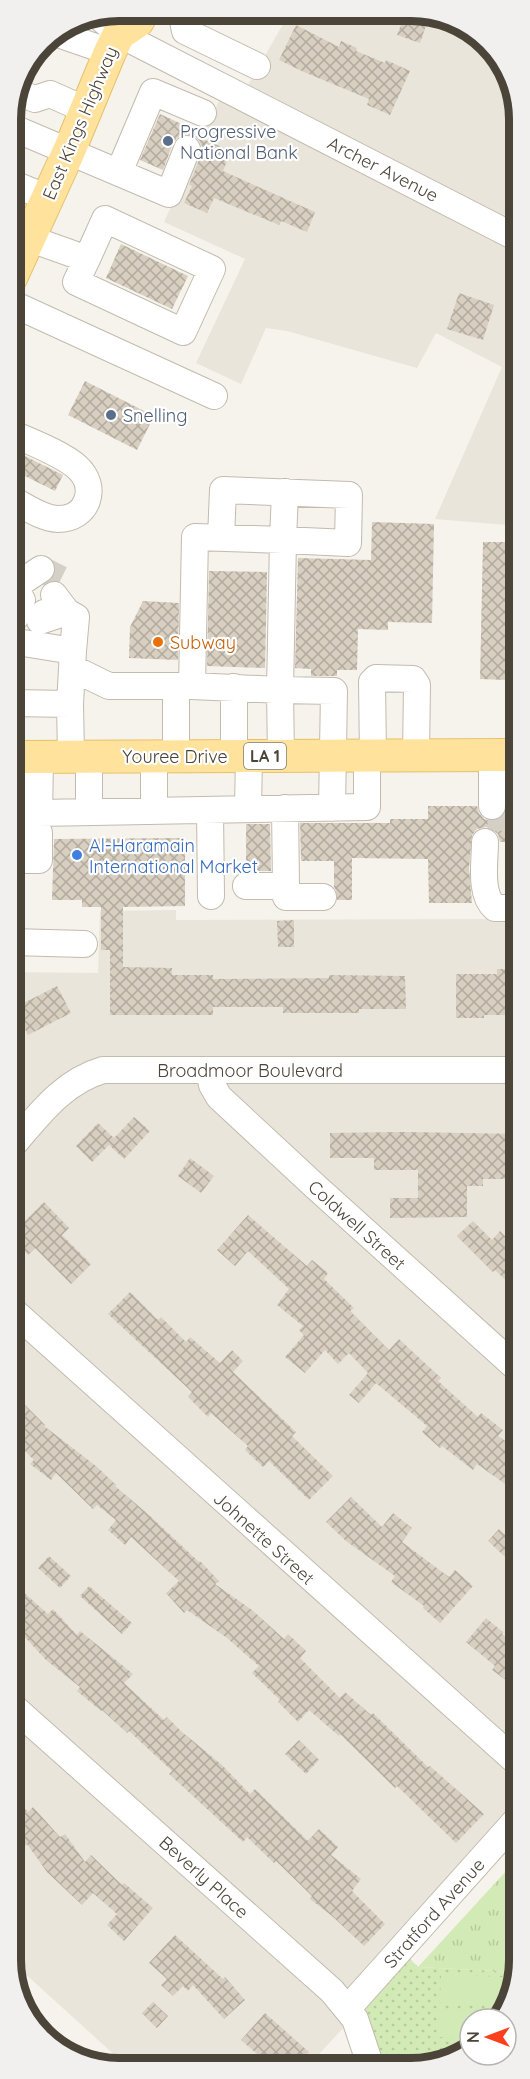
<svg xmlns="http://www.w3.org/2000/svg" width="530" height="2079" viewBox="0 0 530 2079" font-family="Quicksand,sans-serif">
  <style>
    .residential { fill: #eae5da }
    .grass { fill: url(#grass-tufts) }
    .park { fill: url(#park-dots) }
    .garden { fill: #d2eab5 }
    .building { fill: url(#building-cross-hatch) }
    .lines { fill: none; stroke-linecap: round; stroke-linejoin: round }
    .minor-tunnel { stroke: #d4d0c8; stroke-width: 26; stroke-dasharray: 26 13; stroke-linecap: butt }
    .minor-casing { stroke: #c2bbae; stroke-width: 28 }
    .major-casing { stroke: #e6c16a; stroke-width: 34 }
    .minor { stroke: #fff; stroke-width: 26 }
    .major { stroke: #ffe39c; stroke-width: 32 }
    .service-dot { fill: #5c6f8a; stroke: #fff; stroke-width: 2 }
    .food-dot { fill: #e8710a; stroke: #fff; stroke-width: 2 }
    .shop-dot { fill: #3f7fe0; stroke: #fff; stroke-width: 2 }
    .labels { text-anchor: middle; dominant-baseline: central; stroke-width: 4.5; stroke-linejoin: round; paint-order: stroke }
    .shield { fill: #fff; stroke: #817c74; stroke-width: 1.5 }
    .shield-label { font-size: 16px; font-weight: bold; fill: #4b4439 }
    .street-label { font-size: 18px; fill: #4b4439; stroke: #fff }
    .service-label { font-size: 18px; fill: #4e5e75; stroke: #fff; text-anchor: start }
    .food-label { font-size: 18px; fill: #c56008; stroke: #fff; text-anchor: start }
    .shop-label { font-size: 18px; fill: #366cbe; stroke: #fff; text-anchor: start }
    .rim { fill: none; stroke: #4b4439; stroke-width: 8 }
  </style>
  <defs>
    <pattern id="grass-tufts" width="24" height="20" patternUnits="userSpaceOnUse" patternTransform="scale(1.5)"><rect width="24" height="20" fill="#d2eab5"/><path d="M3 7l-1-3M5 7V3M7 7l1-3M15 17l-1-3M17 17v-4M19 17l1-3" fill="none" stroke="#b6ca9c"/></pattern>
    <pattern id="park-dots" width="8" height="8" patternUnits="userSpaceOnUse" patternTransform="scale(1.5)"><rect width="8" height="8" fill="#d2eab5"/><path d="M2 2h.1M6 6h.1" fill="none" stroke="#b6ca9c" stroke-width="1.8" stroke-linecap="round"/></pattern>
    <pattern id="building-cross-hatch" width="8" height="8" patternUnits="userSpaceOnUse" patternTransform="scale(1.5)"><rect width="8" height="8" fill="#d8cfc1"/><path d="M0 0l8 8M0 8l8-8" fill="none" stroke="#b1aa9e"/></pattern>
  </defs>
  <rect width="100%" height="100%" fill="#f6f3ec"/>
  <!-- residential -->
  <path class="residential" d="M290 12 439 14 492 47 519 104V526L435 519 502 367 436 333 417 368 287 331 266 328 241 384 196 363 245 259 164 222 219 101 235 108Z
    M176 910V920L519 919V1804L360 1982 346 2025 307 2067 130 2066 119 2059 11 1961V972L98 973 100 911Z"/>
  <!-- grass -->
  <path class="grass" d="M519 1857V1967L517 1972 418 1967Z"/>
  <!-- park -->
  <path class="park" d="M401 1950 418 1967 517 1972 498 2019H470V2044L426 2068 371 2067 355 2019Z"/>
  <!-- garden -->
  <path class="garden" d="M441 1974 502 1977 501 2005 440 2002Z
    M439 2009 500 2013 498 2019H470V2039L438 2037Z"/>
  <!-- building -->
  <path class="building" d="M405 14H430L420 43 397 35Z
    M296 25 339 47 341 41 357 48 356 51 385 63 386 60 410 71 390 115 367 105 369 99 304 72 279 60Z
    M160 114 186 126 184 131 231 151 223 171 225 172 315 212 307 232 281 221 279 225 214 198 207 213 184 203 192 186 189 185 201 155 202 146 198 139 193 135 184 134 177 138 173 143 163 170 140 160Z
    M121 244 188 276 172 309 106 278Z
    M459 293 494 305 483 340 447 329Z
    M85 381 154 416 137 450 68 415Z
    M11 449 63 475 55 491 11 469Z
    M372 522 434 524 432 623 388 622V630L358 629 357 670H337V676H311V669L295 668 298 558 371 560Z
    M483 542H510L507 680 480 679Z
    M209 571 267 572 265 668 207 666Z
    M143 601 179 603 178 660 129 658 130 627Z
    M507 805 508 842H500L498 834 492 829 486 827 477 829 472 835 469 868 472 903H429L428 859 352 858V900H337L336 890 334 887V861H301L300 823H390V819H428V806H477L479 813 484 819 493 821 500 819 505 814Z
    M246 824H270L271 871H246Z
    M185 838V906L123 907V967L172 968V975H213V979L329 978V975L405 976 406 1009H359V1013H283V1007H213V1015H110V950H101V907H82V900H52L54 839Z
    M294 920V947H278L277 921Z
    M497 969H519V1015H484V1018H456V974H497Z
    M57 986 71 1013 28 1035 14 1008Z
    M134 1117 150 1131 124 1159 109 1145 92 1162 76 1146 98 1123 114 1138Z
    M403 1132 519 1134V1179H483V1186H467V1217L390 1218V1198H418V1170H374V1158H330V1133Z
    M190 1158 214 1176 201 1193 178 1176Z
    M44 1202 69 1228 62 1235 91 1264 71 1284 35 1248 28 1255 11 1238V1235Z
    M248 1215 307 1266 312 1260 328 1273 324 1279 354 1308 350 1311 389 1350 399 1339 441 1378 438 1381 478 1417 481 1413 503 1430 498 1436 519 1451V1494L477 1464 473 1470 442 1446 440 1448 422 1432 427 1426 376 1383 359 1403 349 1395 368 1373 349 1353 338 1364 325 1350 305 1373 285 1357 304 1335 299 1330 303 1326 277 1305 289 1289 248 1251 235 1266 217 1250Z
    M473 1221 492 1240 500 1231 519 1250V1293L495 1270 493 1272 457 1236Z
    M130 1292 158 1320 161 1317 186 1342 190 1337 220 1363 232 1350 243 1361 233 1372 296 1432 292 1436 333 1476 309 1500 269 1461 263 1467 245 1450 248 1446 211 1413 208 1417 188 1397 192 1392 108 1314Z
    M11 1391 45 1425 44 1426 96 1466 116 1485 115 1486 149 1515 199 1562 200 1561 219 1581 215 1584 252 1610 284 1639 288 1634 306 1651 300 1658 340 1698 345 1692 371 1715 373 1713 428 1767 430 1766 484 1814 456 1843 397 1786 395 1788 340 1734 339 1736 309 1710 298 1722 278 1702 280 1700 252 1673 259 1666 227 1638 187 1610 184 1613 166 1593 179 1581 131 1537 125 1545 108 1530 116 1520 97 1505 93 1509 56 1473 51 1480 30 1464 34 1460 11 1437Z
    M351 1497 382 1527 393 1513 412 1528 402 1542 449 1577 455 1570 473 1586 440 1623 423 1608 424 1606 391 1582 395 1576 346 1541 326 1522Z
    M499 1529 516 1545 505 1557 488 1541Z
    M49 1556 71 1576 60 1588 38 1568Z
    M11 1581 48 1614 53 1609 77 1635 80 1631 133 1674 124 1683 164 1720 167 1717 182 1732 222 1765 250 1794 255 1789 308 1841 319 1829 338 1847 331 1855 361 1879 352 1891 385 1924 364 1946 332 1916 310 1899 312 1896 276 1861 274 1863 247 1837 243 1842 169 1774 172 1771 129 1731 127 1733 102 1710 101 1711 77 1691 80 1687 46 1660 11 1622Z
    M89 1586 132 1623 122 1634 80 1596Z
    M486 1618 503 1632 502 1634 519 1647V1679L514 1686 492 1670 495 1666 466 1642Z
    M299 1740 319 1760 306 1774 285 1754Z
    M11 1795 28 1812 33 1807 60 1837 65 1834 85 1862 91 1855 122 1885 124 1883 153 1908 124 1941 107 1925 117 1914 93 1893 82 1905 47 1872 27 1844 21 1849 11 1838Z
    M175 1935 223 1979 225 1977 245 2000 224 2019 193 1985 188 1991 183 1986 173 1996 161 1985 167 1979 149 1963Z
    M153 2002 168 2016 157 2028 142 2013Z
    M265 2013 309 2052 295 2067H272L241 2040Z"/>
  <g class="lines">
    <!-- minor-tunnel -->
    <path class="minor-tunnel" d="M41 569 61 579
      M500 805 501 842"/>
    <defs>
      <path id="minor" d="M184 11 183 21 185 31 257 66
        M97 15 119 34 519 239
        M55 33 110 52
        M19 93 35 99 50 94 86 110
        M11 127 169 194 187 149
        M119 172 153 92 203 113
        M11 183 48 198
        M11 232 87 259 76 282 183 332 212 269 105 219 87 259
        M11 303 214 396
        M11 433C31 442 61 453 77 467 99 487 88 519 58 519 41 518 25 506 11 499
        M221 538 223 490 349 495 348 543 283 540 285 492
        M54 595 67 612 76 617 73 651
        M22 600 14 587 41 569
        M15 618 14 587 19 611
        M40 621 67 612 44 613
        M11 641 73 651 70 704 71 756
        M72 668 109 686H176V756
        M176 686H192L195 537 283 540 280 690 334 691 332 808
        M192 686 280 690 281 756
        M234 687V756
        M11 703 70 704
        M373 755 372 682 376 678 413 679 417 685 416 755
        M492 755V806
        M248 809 249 756
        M210 810 211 896
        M154 811V756
        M89 812V756
        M39 813 367 807V756
        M39 820 40 756
        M17 821 18 757
        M17 834V860H39V833
        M485 842C485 862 479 894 495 908H519
        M246 886H286L285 808
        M286 886V897H323
        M11 942 84 944
        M209 1070 212 1085 219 1097 316 1187 519 1370
        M11 1147C38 1116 62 1082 103 1070H519
        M11 1309 519 1764
        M11 1705 332 1991 355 2019 371 2067
        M348 2008 519 1817"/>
      <path id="major" d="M11 278 69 151 110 52 119 34 138 21 143 11
        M11 757 519 755"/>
    </defs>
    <!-- minor casing -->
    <use href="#minor" class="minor-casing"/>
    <!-- major casing -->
    <use href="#major" class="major-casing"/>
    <!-- minor -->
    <use href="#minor" class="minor"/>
    <!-- major -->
    <use href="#major" class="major"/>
  </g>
  <!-- markers -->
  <g class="service-dot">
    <circle cx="168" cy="141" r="6"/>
    <circle cx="111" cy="415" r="6"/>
  </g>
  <circle class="food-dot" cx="158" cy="642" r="6"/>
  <circle class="shop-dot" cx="77" cy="855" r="6"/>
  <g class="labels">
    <!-- shield labels -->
    <rect class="shield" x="244" y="743" width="42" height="26" rx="4.5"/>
    <g class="shield-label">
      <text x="265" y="756">LA 1</text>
    </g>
    <!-- street labels -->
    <g class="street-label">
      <text transform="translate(80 123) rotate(-67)">East Kings Highway</text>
      <text transform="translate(383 169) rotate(27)">Archer Avenue</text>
      <text x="175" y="756">Youree Drive</text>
      <text x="250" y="1070">Broadmoor Boulevard</text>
      <text transform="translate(357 1225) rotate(42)">Coldwell Street</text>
      <text transform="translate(264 1538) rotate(42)">Johnette Street</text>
      <text transform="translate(204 1877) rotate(42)">Beverly Place</text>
      <text transform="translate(434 1913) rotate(-48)">Stratford Avenue</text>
    </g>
    <!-- service labels -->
    <g class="service-label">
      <text x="180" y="131">Progressive<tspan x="180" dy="21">National Bank</tspan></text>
      <text x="123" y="415">Snelling</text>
    </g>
    <!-- food labels -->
    <g class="food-label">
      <text x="170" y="642">Subway</text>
    </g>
    <!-- shop labels -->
    <g class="shop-label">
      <text x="89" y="845">Al-Haramain<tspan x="89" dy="21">International Market</tspan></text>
    </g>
  </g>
  <!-- crop -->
  <path d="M0 0H530V2079H0ZM119 21H411A98 98 0 0 1 509 119V1960A98 98 0 0 1 411 2058H119A98 98 0 0 1 21 1960V119A98 98 0 0 1 119 21Z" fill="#f1f0ef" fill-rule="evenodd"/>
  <path class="rim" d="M119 21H411A98 98 0 0 1 509 119V1960A98 98 0 0 1 411 2058H119A98 98 0 0 1 21 1960V119A98 98 0 0 1 119 21Z"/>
  <!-- north arrow -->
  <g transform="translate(488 2037) rotate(270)"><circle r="28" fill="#ffffff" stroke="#b7b4b0" stroke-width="1.5"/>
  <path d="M0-4.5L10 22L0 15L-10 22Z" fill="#fc3f1d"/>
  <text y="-9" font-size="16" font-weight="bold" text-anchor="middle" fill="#4b4439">N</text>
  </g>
</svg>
